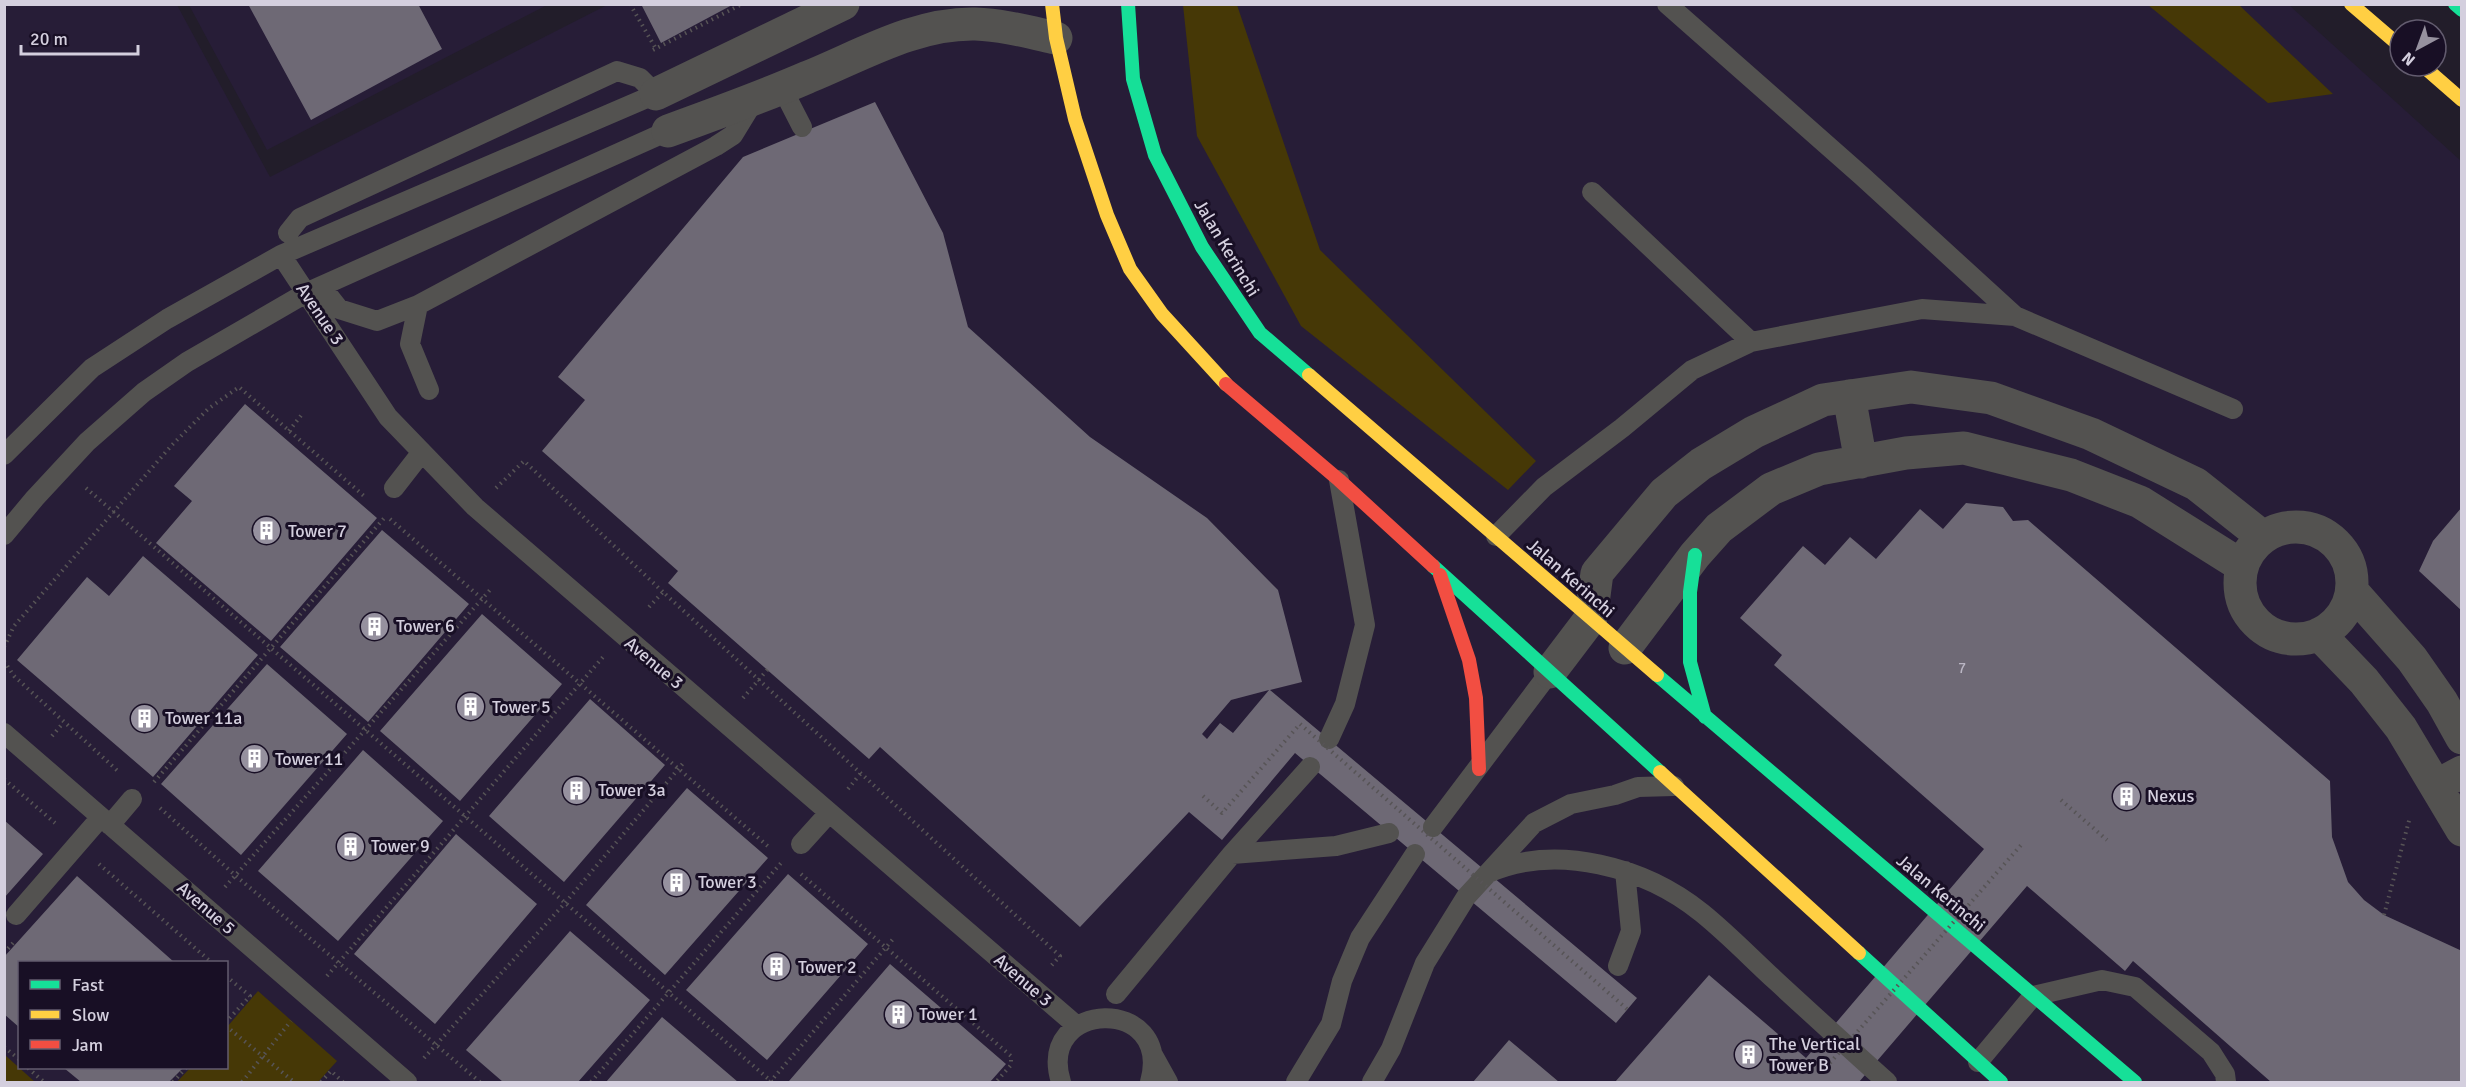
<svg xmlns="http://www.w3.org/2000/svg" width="2466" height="1087" viewBox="0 0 2466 1087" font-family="Signika,sans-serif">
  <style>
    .built { fill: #271d37; fill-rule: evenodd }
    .green { fill: #463806 }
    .building { fill: #6e6975; fill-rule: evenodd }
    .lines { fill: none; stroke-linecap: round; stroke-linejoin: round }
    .path { stroke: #575456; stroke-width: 4; stroke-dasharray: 1.5 4.5; stroke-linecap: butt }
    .lane { stroke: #535250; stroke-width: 20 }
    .street { stroke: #535250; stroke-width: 33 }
    .fast { stroke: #16e098; stroke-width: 14 }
    .slow { stroke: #ffcf43; stroke-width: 14 }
    .jam { stroke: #f24e42; stroke-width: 14 }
    .path-bridge { stroke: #575456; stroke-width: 4; stroke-dasharray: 1.5 4.5; stroke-linecap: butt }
    .labels { text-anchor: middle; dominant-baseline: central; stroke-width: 6; stroke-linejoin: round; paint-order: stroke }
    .number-label { font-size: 15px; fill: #bab6c4 }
    .street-label { font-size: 18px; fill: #d4cfde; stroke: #180f25 }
    .poi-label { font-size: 18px; fill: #d4cfde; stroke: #180f25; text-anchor: start }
  </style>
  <rect width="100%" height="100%" fill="#221d2a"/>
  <!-- built -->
  <path class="built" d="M609 4 2289 5 2461 161V1082H5V5H177L270 177ZM20 962H226V1068H20Z
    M189 5H547L267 150Z"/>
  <!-- green -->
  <path class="green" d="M1183 5H1237L1320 250 1536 461 1508 490 1301 326 1197 136Z
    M2148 5H2239L2333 94 2268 103Z
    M258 991 337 1061 318 1082H177L190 1068H226L227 1027Z
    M5 1055 35 1082H5Z"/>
  <!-- building -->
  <path class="building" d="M248 4H418L442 49 311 120Z
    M641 4H734L661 43Z
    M875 102 943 233 968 327 1090 437 1207 518 1278 590 1302 682 1270 690 1637 998 1616 1023 1295 753 1222 840 1189 812 1080 927 880 747 869 759 668 583 678 571 542 451 585 400 558 377 743 157ZM1269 690 1233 733 1220 723 1207 739 1202 734 1231 700Z
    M245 404 377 518 271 641 156 543 192 501 174 486Z
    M1966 503 2003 507 2013 521 2028 520 2330 781 2332 837 2348 882 2364 900 2384 915 2462 951V1082H2271L2133 961 2125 971 2027 886 1859 1082H1615L1709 975 1806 1058 1984 849 1774 665 1782 655 1740 618 1803 546 1825 565 1850 537 1876 559 1920 509 1943 529Z
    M2462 507 2460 592 2462 611 2419 571 2433 541Z
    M382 530 469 604 368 722 280 647Z
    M143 556 258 655 153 777 17 660 87 577 109 596Z
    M482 614 562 684 460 801 380 731Z
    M267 664 347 734 241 855 161 784Z
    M590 699 665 765 564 882 489 816Z
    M363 750 443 821 338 941 258 871Z
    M687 788 768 858 665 975 586 905Z
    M4 820 43 854 4 898Z
    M456 834 537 904 435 1024 354 954Z
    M788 874 868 944 767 1060 686 990Z
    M77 876 174 962H20V1028L4 1014V957Z
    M570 931 650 1000 578 1082H503L466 1050Z
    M890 964 1006 1064 990 1082H791L789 1081Z
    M662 1017 738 1082H606Z
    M1509 1040 1559 1082H1473Z
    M64 1068H183L169 1082H81Z"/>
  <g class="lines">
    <!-- path -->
    <path class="path" d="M630 4 656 49
      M653 50 742 4
      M289 431 303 413
      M86 488 772 1082
      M496 488 524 461 663 592
      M390 519 770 848
      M649 607 663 592 1060 956 1051 966
      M4 647 14 626 171 446 208 409 239 387 364 496
      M4 661 14 676 120 773
      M743 698 768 669
      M52 736 63 723
      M4 779 55 823
      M154 782 386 516
      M848 789 861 773
      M2061 800 2107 840
      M160 808 236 876 480 1082
      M99 864 211 962
      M801 874 1011 1056V1065L996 1082
      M225 887 490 590
      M2384 915 2410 817
      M4 953 13 943
      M226 976 250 996 226 1022
      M327 976 603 657
      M226 1026 294 1082
      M4 1047 20 1060
      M424 1058 565 903 685 761
      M28 1068 44 1082
      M173 1082 186 1068
      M242 1082 291 1021
      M321 1082 331 1071 343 1082
      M591 1082 781 863
      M770 1082 894 938"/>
    <!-- lane -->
    <path class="lane" d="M1667 4 1862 176 2015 316
      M782 88 802 127
      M1592 192 1751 342
      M281 255 388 417 475 507 1077 1026
      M324 290 339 309 377 321 418 305
      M429 390 410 344 418 305 716 146 733 135 755 99
      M4 455 92 368 167 319 281 255 656 94 640 78 617 71 300 218 288 233
      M394 488 422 452
      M4 535 35 498 87 442 144 392 187 362 306 293 668 131
      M1496 536 1544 487 1622 428 1692 370 1751 342 1922 309 2015 316 2233 409
      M4 733 407 1082
      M1329 739 1345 704 1365 625 1339 480
      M110 825 132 799
      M1433 827 1550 672
      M801 844 829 813
      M1232 854 1310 767
      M1488 873C1557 843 1645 867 1702 913 1728 934 1751 958 1776 981 1813 1015 1850 1049 1887 1082
      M16 915 101 817
      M1618 966 1631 931 1625 871
      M1116 994 1232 854 1336 846 1389 833
      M1153 1055 1168 1082
      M1978 1062 2033 996 2102 980 2135 987 2211 1052 2225 1074 2226 1082
      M1061 1082C1035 999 1174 995 1150 1082
      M1296 1082 1331 1024 1342 981 1360 938 1415 854
      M1372 1082 1391 1049 1425 963 1466 897 1534 823 1571 804 1615 795 1638 787 1674 786"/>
    <!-- street -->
    <path class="street" d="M656 94 843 4
      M668 131C715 114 762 97 808 77 862 55 915 23 975 24 1003 25 1029 32 1056 38
      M1849 396 1861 462
      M2240 583a56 56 0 1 1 112 0a56 56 0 1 1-112 0Z
      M2352 591 2412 659 2442 702 2462 738
      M2319 634 2364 681 2401 728 2462 830
      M1625 648 1695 555 1719 528 1771 489 1819 469 1906 453 1964 448 2071 475 2140 502 2242 566
      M1550 672 1591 618 1597 573 1664 493 1701 464 1754 432 1823 400 1911 387 1991 398 2091 434 2196 484 2263 537
      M2436 786 2462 772"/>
    <!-- fast -->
    <path class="fast" d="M1128 4 1133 79 1155 155 1202 247 1260 333 1309 375
      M2455 4 2462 10
      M1695 555 1690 592V662L1705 717
      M1433 566 1660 772
      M1657 675 2135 1082
      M1859 953 2001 1082"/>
    <!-- slow -->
    <path class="slow" d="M1052 4 1056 38 1075 119 1107 215 1130 269 1162 314 1226 384
      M2351 4 2400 46
      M2423 66 2462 100
      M1309 375 1657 675
      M1660 772 1859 953"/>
    <!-- jam -->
    <path class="jam" d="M1226 384 1339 480 1433 566
      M1440 575 1469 660 1476 698 1479 769"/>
    <!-- path-bridge -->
    <path class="path-bridge" d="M1203 796 1222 813 1300 724 1627 1009
      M1822 1072 2022 844"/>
  </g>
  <!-- icons -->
  <defs>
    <symbol id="building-disc" viewBox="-11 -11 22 22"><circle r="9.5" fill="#96919f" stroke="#180f25"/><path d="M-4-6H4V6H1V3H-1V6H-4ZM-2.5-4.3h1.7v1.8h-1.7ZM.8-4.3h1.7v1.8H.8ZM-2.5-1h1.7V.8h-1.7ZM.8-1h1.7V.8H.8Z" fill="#fff"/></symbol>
  </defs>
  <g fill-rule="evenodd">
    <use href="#building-disc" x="250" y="514" width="33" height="33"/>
    <use href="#building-disc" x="358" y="610" width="33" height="33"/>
    <use href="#building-disc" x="454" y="690" width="33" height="33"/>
    <use href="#building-disc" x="128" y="702" width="33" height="33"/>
    <use href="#building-disc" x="238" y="742" width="33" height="33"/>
    <use href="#building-disc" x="560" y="774" width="33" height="33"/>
    <use href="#building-disc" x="2110" y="780" width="33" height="33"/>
    <use href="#building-disc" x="334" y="830" width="33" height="33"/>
    <use href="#building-disc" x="660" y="866" width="33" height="33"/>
    <use href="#building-disc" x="760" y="950" width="33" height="33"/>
    <use href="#building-disc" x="882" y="998" width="33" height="33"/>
    <use href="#building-disc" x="1732" y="1038" width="33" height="33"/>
  </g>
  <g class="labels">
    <!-- number labels -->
    <g class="number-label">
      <text x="1962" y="668">7</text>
    </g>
    <!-- street labels -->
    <g class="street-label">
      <text transform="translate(1227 248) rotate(59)">Jalan Kerinchi</text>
      <text transform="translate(320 314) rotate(56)">Avenue 3</text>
      <text transform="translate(1571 578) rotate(41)">Jalan Kerinchi</text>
      <text transform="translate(654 663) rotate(40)">Avenue 3</text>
      <text transform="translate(1941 893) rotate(40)">Jalan Kerinchi</text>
      <text transform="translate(206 908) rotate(41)">Avenue 5</text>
      <text transform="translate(1023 980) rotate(41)">Avenue 3</text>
    </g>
    <!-- poi labels -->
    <g class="poi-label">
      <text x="288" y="531">Tower 7</text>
      <text x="396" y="626">Tower 6</text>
      <text x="492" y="707">Tower 5</text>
      <text x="165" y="718">Tower 11a</text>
      <text x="275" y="759">Tower 11</text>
      <text x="598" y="790">Tower 3a</text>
      <text x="2147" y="796">Nexus</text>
      <text x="371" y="846">Tower 9</text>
      <text x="698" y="882">Tower 3</text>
      <text x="798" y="967">Tower 2</text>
      <text x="919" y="1014">Tower 1</text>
      <text x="1769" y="1044">The Vertical<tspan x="1769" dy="21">Tower B</tspan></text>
    </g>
  </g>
  <!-- border -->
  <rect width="2466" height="1087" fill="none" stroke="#d4cfde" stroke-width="12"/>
  <!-- legend -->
  <rect x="18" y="961" width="210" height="108" fill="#180f25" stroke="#635c6f" stroke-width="1.5"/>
  <rect x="30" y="980" width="30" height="9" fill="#16e098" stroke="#635c6f" stroke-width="1.5"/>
  <text x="72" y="991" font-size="18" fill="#d4cfde">Fast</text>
  <rect x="30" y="1010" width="30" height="9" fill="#ffcf43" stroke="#635c6f" stroke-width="1.5"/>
  <text x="72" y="1021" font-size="18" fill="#d4cfde">Slow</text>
  <rect x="30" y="1040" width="30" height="9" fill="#f24e42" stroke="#635c6f" stroke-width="1.5"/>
  <text x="72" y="1051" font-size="18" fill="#d4cfde">Jam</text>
  <!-- north arrow -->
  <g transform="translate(2418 48) rotate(221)"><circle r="28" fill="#180f25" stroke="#635c6f" stroke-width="1.5"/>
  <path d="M0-4.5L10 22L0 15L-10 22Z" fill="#96919f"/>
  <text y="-9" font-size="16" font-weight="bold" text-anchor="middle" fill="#d4cfde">N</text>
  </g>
  <!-- scale -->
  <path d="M21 45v9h117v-9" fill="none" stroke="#d4cfde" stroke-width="3"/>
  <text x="30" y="45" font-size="18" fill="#d4cfde" stroke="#180f25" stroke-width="4.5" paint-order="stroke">20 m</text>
</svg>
